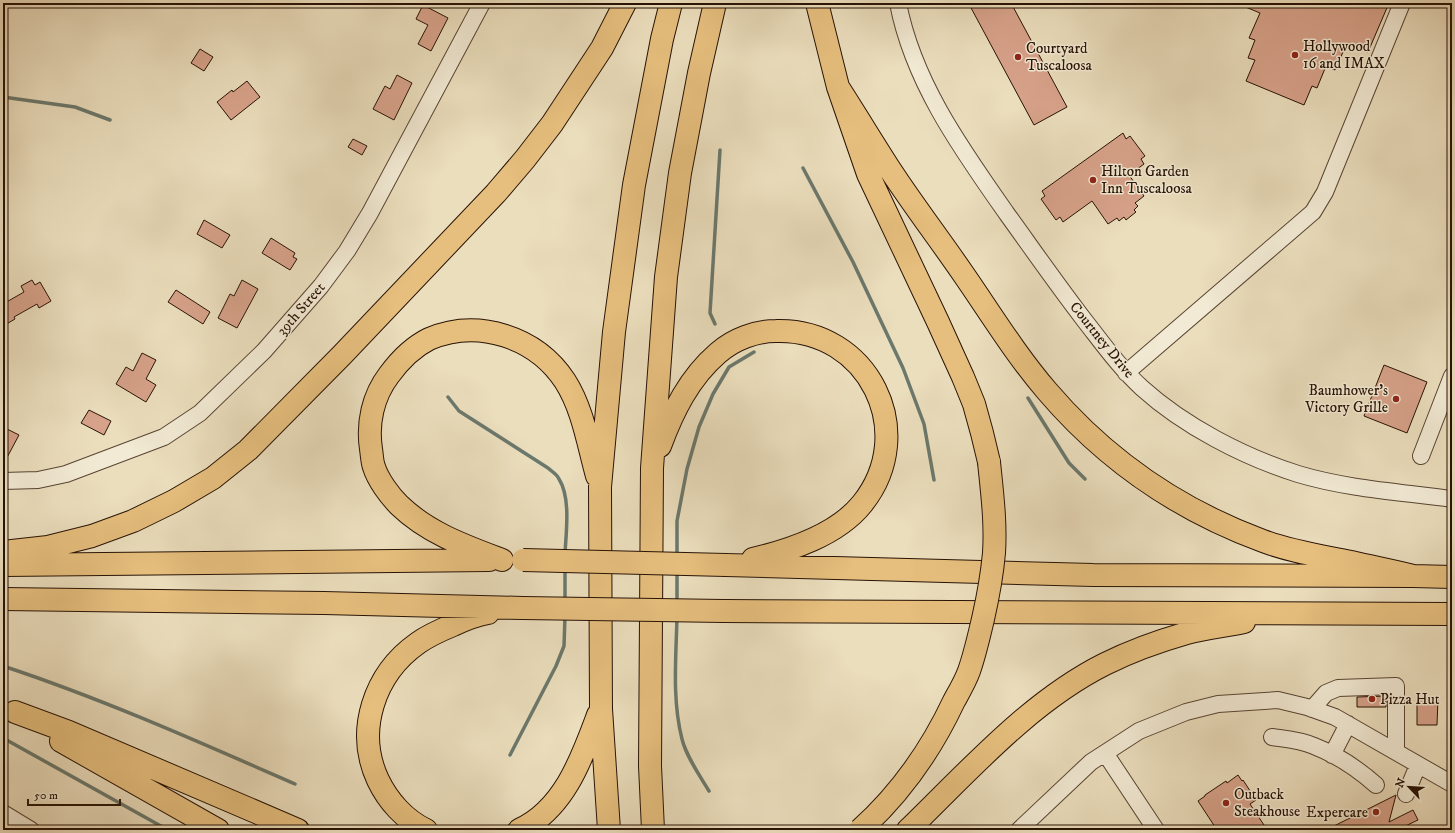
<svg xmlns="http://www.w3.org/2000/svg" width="1455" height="833" viewBox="0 0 1455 833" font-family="'IM FELL DW Pica',serif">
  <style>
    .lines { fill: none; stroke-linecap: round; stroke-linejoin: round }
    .stream { stroke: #6b786c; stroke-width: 3.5 }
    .building { fill: #d7a28a; stroke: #271205 }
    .minor-casing { stroke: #584533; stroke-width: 18 }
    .highway-casing { stroke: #271205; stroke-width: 24 }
    .minor { stroke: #f2ead4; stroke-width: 16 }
    .highway { stroke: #e6bf7e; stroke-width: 22 }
    .highway-bridge-casing { stroke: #271205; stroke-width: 24; stroke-linecap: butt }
    .highway-bridge { stroke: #e6bf7e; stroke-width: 22 }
    .poi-dot { fill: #8f2418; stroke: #f2ead4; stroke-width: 1.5 }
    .labels { text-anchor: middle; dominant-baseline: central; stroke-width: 3; stroke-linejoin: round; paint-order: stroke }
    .poi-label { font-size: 15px; fill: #271205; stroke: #f2ead4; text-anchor: start }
    .street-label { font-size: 15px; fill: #271205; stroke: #f2ead4 }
  </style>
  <rect width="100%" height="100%" fill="#ebdebd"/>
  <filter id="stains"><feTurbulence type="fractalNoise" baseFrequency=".005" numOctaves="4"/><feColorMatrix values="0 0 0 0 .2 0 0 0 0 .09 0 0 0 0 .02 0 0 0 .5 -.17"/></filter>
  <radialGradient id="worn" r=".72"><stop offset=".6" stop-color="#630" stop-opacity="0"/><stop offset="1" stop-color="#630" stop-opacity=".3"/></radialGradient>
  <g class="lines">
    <!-- stream -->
    <path class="stream" d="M3 97 75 107 110 120
      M803 168 853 262 903 368 924 424 934 480
      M715 324 710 313 720 150
      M448 397 459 411 548 468C551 471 557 474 559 479 571 498 566 532 565 554
      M1028 398 1069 463 1085 479
      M677 557V521L687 469 699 427 713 394 729 367 754 352
      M565 602V568
      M677 603V571
      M677 617C676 658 672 700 682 739 686 756 700 776 709 791
      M3 666C103 699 199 742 295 784
      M3 738 168 830
      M510 755 556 666 564 646 565 616"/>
  </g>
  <!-- building -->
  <path class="building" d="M976 3H1011L1067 107 1034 125 970 6Z
    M1236 3H1389L1368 52 1347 43 1335 70 1326 66 1317 88 1312 86 1304 105 1246 81 1255 60 1248 58 1255 40 1249 38 1260 13Z
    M423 5 448 18 431 51 418 44 428 25 416 19Z
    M200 49 213 57 204 71 191 63Z
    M397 75 412 83 394 120 373 109 385 86 390 89Z
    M247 81 260 97 231 120 217 102 232 90 233 92Z
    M1123 133 1126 139 1130 136 1145 156 1141 159 1144 164 1129 175 1144 196 1135 203 1138 206 1134 210 1136 212 1126 220 1124 217 1119 221 1117 218 1108 224 1092 201 1063 222 1060 217 1056 220 1041 199 1045 196 1042 191Z
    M353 139 367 146 362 155 348 147Z
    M204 220 230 235 222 248 197 234Z
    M271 238 295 253 293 257 297 259 290 270 262 253Z
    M32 280 35 285 40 282 51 301 39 308 37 304 14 317 15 319 3 326V304L24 292 21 286Z
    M242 280 258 289 237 328 218 318 230 294 234 296Z
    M176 290 210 312 203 324 168 302Z
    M142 353 156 360 146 379 156 385 146 402 116 384 126 367 133 371Z
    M1384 365 1427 382 1407 433 1364 416Z
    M89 410 111 421 104 435 81 423Z
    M3 427 19 435 3 465Z
    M1386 696V707H1357V697Z
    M1417 698H1438L1437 725H1417Z
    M1238 775 1242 781 1243 780 1256 800 1250 804 1264 825 1257 830H1217L1198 801 1205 796V795L1226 781 1227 783Z
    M1396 795 1389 822 1413 810 1418 820 1397 830H1326Z"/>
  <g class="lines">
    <defs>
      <path id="minor" d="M898 3C913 82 962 150 1007 214 1033 250 1058 286 1085 321 1103 344 1120 368 1142 388 1184 426 1244 457 1298 474 1348 489 1401 492 1452 499
        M1126 373 1313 212 1325 192 1402 3
        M1421 456 1452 376
        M3 481 38 480 66 474 164 437 200 413 264 351 321 286 347 251 370 213 482 3
        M1312 709 1326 693 1338 688 1396 686V752
        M1272 737C1286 739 1301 740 1314 746 1337 755 1358 769 1376 785
        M1105 753 1156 830
        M1332 755 1348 724
        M1406 794 1418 765
        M3 813 31 830
        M1019 830 1091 762 1105 753 1139 731 1186 712 1218 704 1278 700 1307 707 1335 717 1452 784"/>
      <path id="highway" d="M817 3 838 87 868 174 938 322 963 377 974 404 982 433 989 462
        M838 87C856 115 873 143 891 171 914 206 940 240 964 275 991 314 1016 355 1047 391 1105 459 1179 510 1263 541 1292 552 1322 556 1351 562 1372 567 1393 571 1413 576
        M660 446C673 411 689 378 718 353 734 339 756 331 776 331 868 328 920 432 862 504 837 535 791 550 753 559
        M3 552 48 547 92 536 133 521 174 501 213 478 248 450 342 355 496 193 525 159 552 124 602 48 625 3
        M502 560C465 546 428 533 399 505 390 496 378 480 374 467 372 462 372 455 371 449 367 423 373 396 389 375 400 360 413 347 429 339 478 318 536 337 565 381 583 409 588 444 597 476
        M3 565 489 560
        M726 565 1093 575 1413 576 1452 577
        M3 599 324 603 523 608
        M724 611 1452 614
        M15 712 69 732 298 830
        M61 741 218 830
        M426 830C405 820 388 801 378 780 355 731 374 674 418 643 429 635 441 630 453 625 464 620 476 615 488 613
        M519 830C564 810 582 758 598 715
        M609 830 601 709 600 487 614 332 634 185 662 39 671 3
        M653 830 650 766 652 468 666 277 680 173 699 73 715 3
        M908 830C968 772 1029 702 1105 664 1131 651 1159 641 1187 633 1206 628 1225 626 1244 622"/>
    </defs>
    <!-- minor casing -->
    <use href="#minor" class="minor-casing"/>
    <!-- highway casing -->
    <use href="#highway" class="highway-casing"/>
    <!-- minor -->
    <use href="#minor" class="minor"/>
    <!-- highway -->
    <use href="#highway" class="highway"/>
    <defs>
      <path id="highway-bridge" d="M523 560 726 565
        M523 608 724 611
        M860 830C900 794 931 750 954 701 959 692 965 682 969 671 975 654 979 636 983 619 988 597 992 575 994 553 996 522 992 492 989 462"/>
    </defs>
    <!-- highway-bridge casing -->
    <use href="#highway-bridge" class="highway-bridge-casing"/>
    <!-- highway-bridge -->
    <use href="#highway-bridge" class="highway-bridge"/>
  </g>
  <!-- markers -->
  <g class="poi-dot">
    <circle cx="1295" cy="55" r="4"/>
    <circle cx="1018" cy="57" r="4"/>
    <circle cx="1093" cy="180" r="4"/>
    <circle cx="1396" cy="399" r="4"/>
    <circle cx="1372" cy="699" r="4"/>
    <circle cx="1226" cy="803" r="4"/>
    <circle cx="1376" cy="812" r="4"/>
  </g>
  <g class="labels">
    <!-- poi labels -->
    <g class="poi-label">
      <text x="1303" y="46">Hollywood<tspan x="1303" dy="17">16 and IMAX</tspan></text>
      <text x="1026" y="48">Courtyard<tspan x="1026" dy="17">Tuscaloosa</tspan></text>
      <text x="1101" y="171">Hilton Garden<tspan x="1101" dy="17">Inn Tuscaloosa</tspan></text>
      <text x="1388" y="390" text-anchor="end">Baumhower's<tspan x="1388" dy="17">Victory Grille</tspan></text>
      <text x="1380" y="699">Pizza Hut</text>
      <text x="1234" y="794">Outback<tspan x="1234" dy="17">Steakhouse</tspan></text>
      <text x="1368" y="812" text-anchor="end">Expercare</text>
    </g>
    <!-- street labels -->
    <g class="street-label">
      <text transform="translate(301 309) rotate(-49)">39th Street</text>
      <text transform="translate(1102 340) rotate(51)">Courtney Drive</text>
    </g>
  </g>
  <!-- margin -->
  <rect width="1455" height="833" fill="none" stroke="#ebdebd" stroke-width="16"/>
  <rect x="4" y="4" width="1447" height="825" fill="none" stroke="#271205" stroke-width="2"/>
  <rect x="8" y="8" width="1439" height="817" fill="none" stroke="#271205"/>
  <!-- north arrow -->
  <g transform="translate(1409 787) rotate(295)" stroke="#f2ead4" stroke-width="3" paint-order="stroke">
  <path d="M0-3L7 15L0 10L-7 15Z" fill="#271205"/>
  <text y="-6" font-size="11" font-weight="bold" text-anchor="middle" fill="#271205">N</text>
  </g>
  <!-- scale -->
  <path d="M28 799v6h92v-6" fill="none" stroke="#271205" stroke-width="2"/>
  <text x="34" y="799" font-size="12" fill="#271205" stroke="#f2ead4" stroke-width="3" paint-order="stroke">50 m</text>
  <rect width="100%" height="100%" filter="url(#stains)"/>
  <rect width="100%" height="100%" fill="url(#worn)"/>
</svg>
